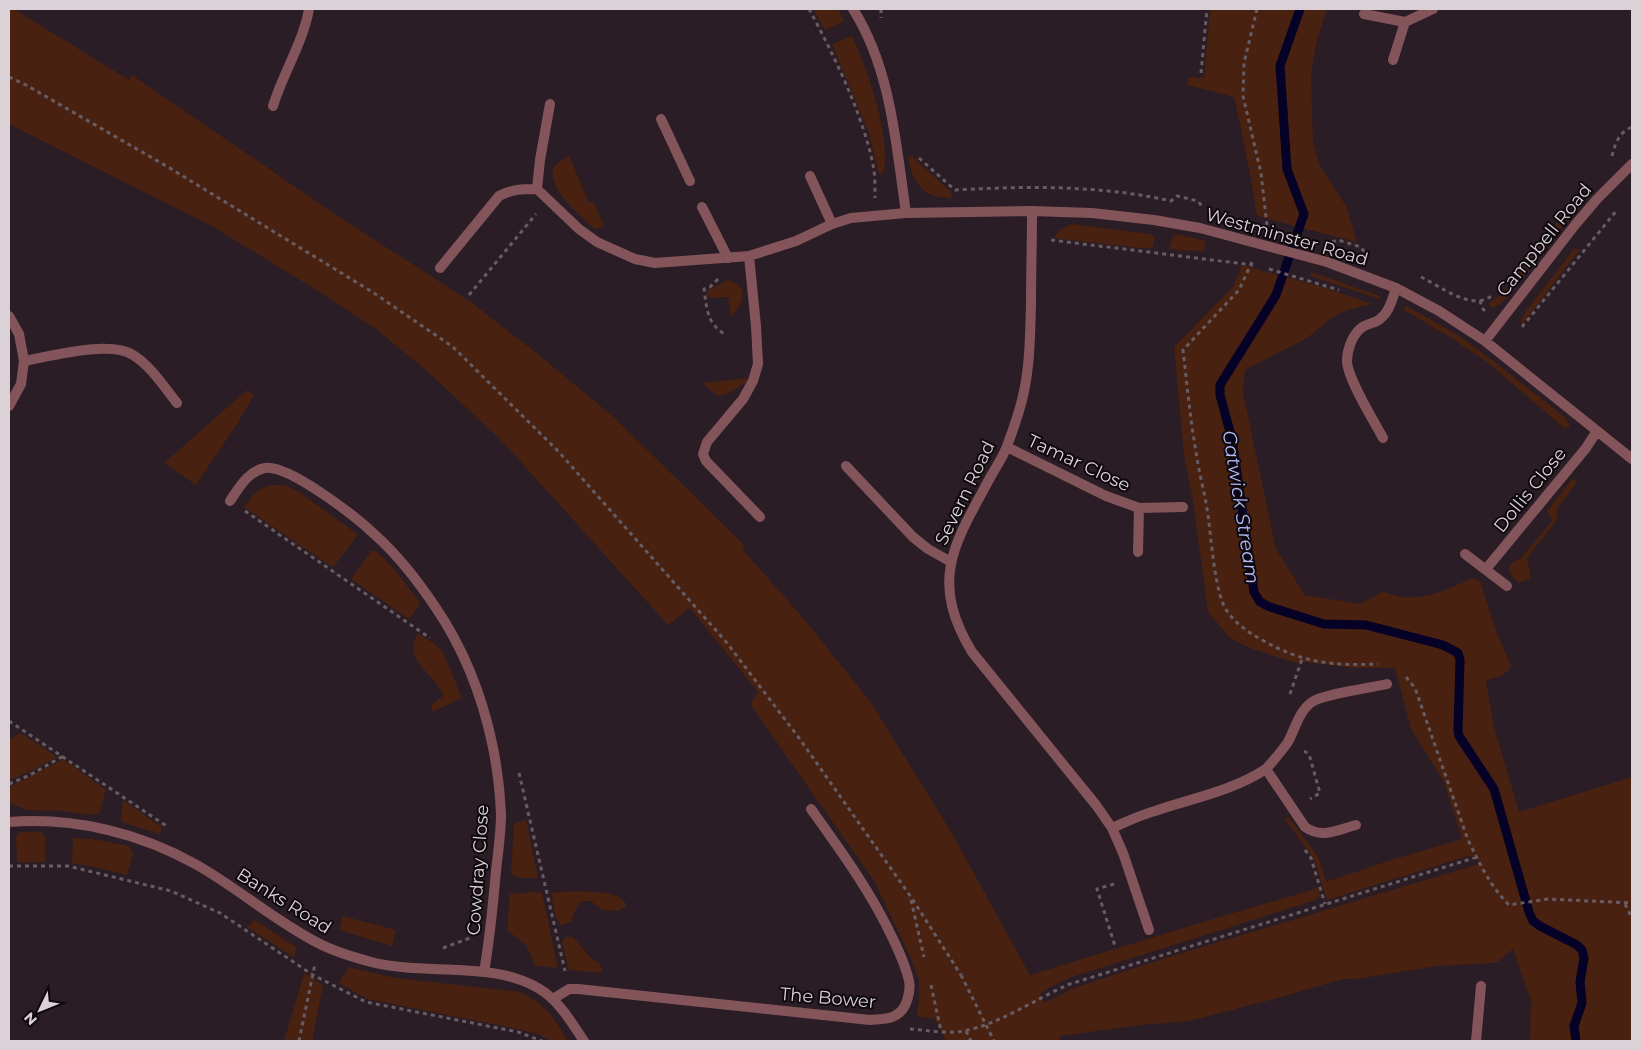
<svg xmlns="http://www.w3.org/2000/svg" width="1641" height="1050" viewBox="0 0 1641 1050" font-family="Montserrat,sans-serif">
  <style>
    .green { fill: #482110 }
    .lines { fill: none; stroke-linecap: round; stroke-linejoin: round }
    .stream { stroke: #060126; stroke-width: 9 }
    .path { stroke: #685c63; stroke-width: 3; stroke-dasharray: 4 4; stroke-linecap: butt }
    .service { stroke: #83555a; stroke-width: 10 }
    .minor { stroke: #83555a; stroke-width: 10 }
    .path-bridge { stroke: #685c63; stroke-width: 3; stroke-dasharray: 4 4; stroke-linecap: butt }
    .minor-bridge { stroke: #83555a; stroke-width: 10 }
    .labels { text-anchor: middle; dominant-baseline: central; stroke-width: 4; stroke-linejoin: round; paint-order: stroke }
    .street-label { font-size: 18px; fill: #dbd2d7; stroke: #0f090d }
    .water-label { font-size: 19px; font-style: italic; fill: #b3baf7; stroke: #0f090d }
  </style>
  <rect width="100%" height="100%" fill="#2a1d25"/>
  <!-- green -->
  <path class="green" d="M9 9H14L22 14 129 80 132 75 335 214 471 302 539 355 615 418 745 546 742 549 804 619 870 701 950 830 1030 975 1183 928 1311 890 1318 888 1320 896 1316 900 1072 977 1050 987 1040 994 1044 1003 1074 988 1169 957 1479 864 1476 857 1468 856 1327 900 1314 859 1285 819 1288 816 1318 857 1326 882 1388 861 1462 839 1444 782 1411 729 1395 668H1354L1306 662 1296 663 1252 649 1231 639 1208 612 1193 501 1184 455 1174 347 1233 287 1242 265 1326 288 1372 304 1347 310 1333 317 1307 338 1245 370 1243 393 1276 549 1305 595 1360 604 1382 592C1390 593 1398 597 1406 597 1430 599 1452 587 1473 578L1480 581 1496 631 1511 666C1508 676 1494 677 1486 681L1494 727 1519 812 1632 777V1041H1531L1530 1038 1531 1001 1513 949 1496 963 1437 966 1357 979H1343L1278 998 1189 1021 1143 1025 1059 1036 1060 1041H946L935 1019 917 1016 919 1000V981L911 958 874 881 750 704 758 692 690 608 668 625 502 441 427 371 376 329 326 296 212 226 9 124Z
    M813 9H838L844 21 825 30Z
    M1210 9H1327L1316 44 1311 75 1313 143 1320 166 1346 206 1357 242 1257 216 1250 173 1234 97 1187 85 1188 77 1204 78Z
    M852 36C867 67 894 143 882 176L878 171 869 134 832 44Z
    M569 155 589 203 593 201 604 226 595 229C579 215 548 190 553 167Z
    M908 156 913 157 951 192 952 198C923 199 912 183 908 156Z
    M1562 216 1565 222 1508 296 1500 304 1491 308 1489 303 1503 293Z
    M1072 224 1151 234 1155 237 1153 247 1149 249 1053 238 1061 229Z
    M1177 234 1206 241 1204 252 1169 249 1172 238Z
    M1574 249H1580L1522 325 1521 320 1526 311Z
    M1311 272 1380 296 1379 299 1310 276Z
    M728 280C749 285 745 304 731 316L728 297 708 298 707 291Z
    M1405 305 1459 336 1492 360 1566 418 1570 427 1564 428 1488 363 1456 341 1404 310Z
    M748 378 747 382 729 393 718 396 702 383Z
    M247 390 254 395 237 424 196 485 164 463Z
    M1572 479 1577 482 1557 509V520L1527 558 1531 578 1519 583C1513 577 1507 572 1511 563L1521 558 1552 521 1547 511Z
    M271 485H284L296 490 356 533 357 536 334 566H331L244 507C252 495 258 489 271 485Z
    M371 551H376L395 570 419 601 420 604 409 619 351 579Z
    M418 633 437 646 443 652 462 698 433 712 431 705 443 696C435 672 401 662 418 633Z
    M21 733 57 757 30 772 9 780V740Z
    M63 759 106 790 99 813 93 815 61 811 28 810 9 803V787Z
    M123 800 163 828 159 834 122 822 121 816Z
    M526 819 538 878H518L511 874 514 824Z
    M19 832H41L45 837V862H17L16 837Z
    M73 838 93 839 129 846 133 854 127 875 91 866 72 864Z
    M575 891 608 893 619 897 626 903V906L618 911 602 910 591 901H582L577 906 571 922 561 925 556 918 551 893Z
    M535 892 542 893 558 968 535 966 527 946 507 930 510 894Z
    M343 916 396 930 392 946 339 930Z
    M255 920 296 947 294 958 247 927Z
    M565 937H573L589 956 599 963 602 968V973L569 970 562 943Z
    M348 967 396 978 521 992C547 1006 553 1017 568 1041H551L538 1034 508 1027 367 999 339 983Z
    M304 973 323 985 312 1041H284Z"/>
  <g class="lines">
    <!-- stream -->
    <path class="stream" d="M1300 9 1280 66 1287 169 1304 214 1276 295 1220 385V395L1232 439 1254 592 1260 602 1270 607 1324 624 1366 625 1443 645 1458 653 1460 660 1458 730 1459 736 1494 789 1529 912 1533 921 1540 926 1577 945 1582 950 1584 958 1580 982 1582 1003 1574 1026 1576 1041"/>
    <!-- path -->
    <path class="path" d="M809 9C834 55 865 119 874 170 875 179 875 189 875 198
      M881 9V18
      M1257 9 1244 63 1243 96 1261 173 1267 226
      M1201 73 1207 9
      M9 77 26 85 168 167 374 293 453 347 559 452 727 643 799 738 911 897 961 975
      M1612 156C1615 144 1619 132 1632 127
      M919 158 955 190C1027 186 1100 185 1171 201L1177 196 1198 201 1203 208
      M1051 240 1253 265
      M1332 242 1338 240 1361 247 1367 256
      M1252 262 1239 290 1183 350C1187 384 1190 418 1196 452 1199 473 1205 494 1208 515 1211 536 1215 596 1227 611 1236 624 1248 632 1262 640 1303 663 1332 666 1378 664
      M1269 269 1339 290
      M1421 277C1440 286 1459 302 1480 301L1482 308 1485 311
      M718 279 710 287 704 289C707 310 707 324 726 335
      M469 295 536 214
      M1480 301 1493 296
      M1522 327 1617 210
      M245 511 430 638
      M1406 677 1415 688 1468 840C1480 864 1490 886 1509 905L1548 899 1632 903
      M1290 694 1302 659
      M9 721 168 827
      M1304 751 1309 754 1320 793 1310 799
      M519 773 565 971
      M9 784 30 775 63 756
      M1305 850 1311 858 1325 904
      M9 866H68L171 891 220 913 313 975 366 1002 518 1032 542 1041
      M1114 884 1097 889 1115 946
      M911 900 924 957
      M1625 904 1632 918
      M443 948 470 938
      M931 985 941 1031
      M910 1029C926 1030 952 1035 968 1030 1003 1022 1037 998 1070 984L1477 857
      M966 1031 971 1041
      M299 1041 315 964"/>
    <!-- service -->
    <path class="service" d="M273 106C283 73 303 43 309 9
      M661 119 690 181
      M810 176 832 224
      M702 207 728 258
      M756 326 758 364 753 381 743 399 707 442 703 454 706 461 760 517
      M24 361C51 356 110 340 133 355 151 366 164 387 177 403
      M1383 438C1374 421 1347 378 1347 361 1347 350 1352 336 1360 329 1365 324 1371 324 1377 321 1389 314 1392 300 1396 288
      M846 466 913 537 928 549 951 562
      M553 999 569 989H578L870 1020C880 1019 891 1020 899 1013 907 1007 911 990 909 981 906 966 899 952 893 939 871 892 841 851 811 809
      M1476 1041 1481 986"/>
    <!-- minor -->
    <path class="minor" d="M853 9C891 69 896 144 906 213
      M1364 14 1405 22 1393 60
      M1405 22 1433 9
      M537 189 579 229 597 242 635 259 655 263 749 256 796 241 832 224 851 218 906 213 1032 211 1092 213 1154 220 1200 228 1252 242
      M1032 211C1032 242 1031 274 1031 305 1030 336 1030 366 1023 396 1019 413 1013 430 1007 446 1003 457 996 467 991 476 955 543 928 579 972 652L1096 805 1112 828 1123 853 1149 930
      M749 256 756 326
      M1327 262 1396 288 1439 311 1485 341 1632 459
      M440 268 499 196C512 189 523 189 537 189L540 160 550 104
      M9 316 19 334 24 361 21 384 9 406
      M1485 341 1575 225 1597 199 1632 164
      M1007 447 1106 496 1139 508
      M230 501C239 488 248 471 265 468 288 464 355 516 373 533 397 554 418 581 436 608 463 648 482 696 492 743 497 766 500 791 501 814 501 833 498 852 496 871 493 905 490 938 484 972
      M1138 552 1139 508 1183 507
      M1465 554 1507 586
      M1486 569 1586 448 1597 431
      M9 822C75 817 140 833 197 865 239 889 275 921 318 943 335 952 356 958 375 963 426 975 492 961 538 988 559 1000 571 1022 584 1041
      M1356 825C1337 830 1322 839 1305 827L1266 769C1274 760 1281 752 1288 742 1295 729 1299 711 1312 702 1324 694 1370 688 1387 684
      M1112 828C1126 822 1140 815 1155 811 1193 798 1232 791 1266 769"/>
    <!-- path-bridge -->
    <path class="path-bridge" d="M961 975 994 1041"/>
    <!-- minor-bridge -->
    <path class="minor-bridge" d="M1252 242 1327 262"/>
  </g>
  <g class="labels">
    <!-- street labels -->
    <g class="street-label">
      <text transform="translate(1287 237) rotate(16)">Westminster Road</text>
      <text transform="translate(1544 240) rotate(-51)">Campbell Road</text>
      <text transform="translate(1079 463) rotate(25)">Tamar Close</text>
      <text transform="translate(1530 490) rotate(-51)">Dollis Close</text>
      <text transform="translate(965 493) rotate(-64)">Severn Road</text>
      <text transform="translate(478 870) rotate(-86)">Cowdray Close</text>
      <text transform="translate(284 901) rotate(32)">Banks Road</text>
      <text transform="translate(828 998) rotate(5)">The Bower</text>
    </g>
    <!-- water labels -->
    <g class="water-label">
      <text transform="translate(1241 507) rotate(81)">Gatwick Stream</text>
    </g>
  </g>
  <!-- border -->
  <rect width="1641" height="1050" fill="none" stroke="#dbd2d7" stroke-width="20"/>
  <!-- north arrow -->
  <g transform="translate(40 1010) rotate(227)" stroke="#0f090d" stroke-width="4" paint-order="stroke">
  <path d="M0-4L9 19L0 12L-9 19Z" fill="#dbd2d7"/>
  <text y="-8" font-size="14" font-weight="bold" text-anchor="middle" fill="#dbd2d7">N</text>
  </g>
</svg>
